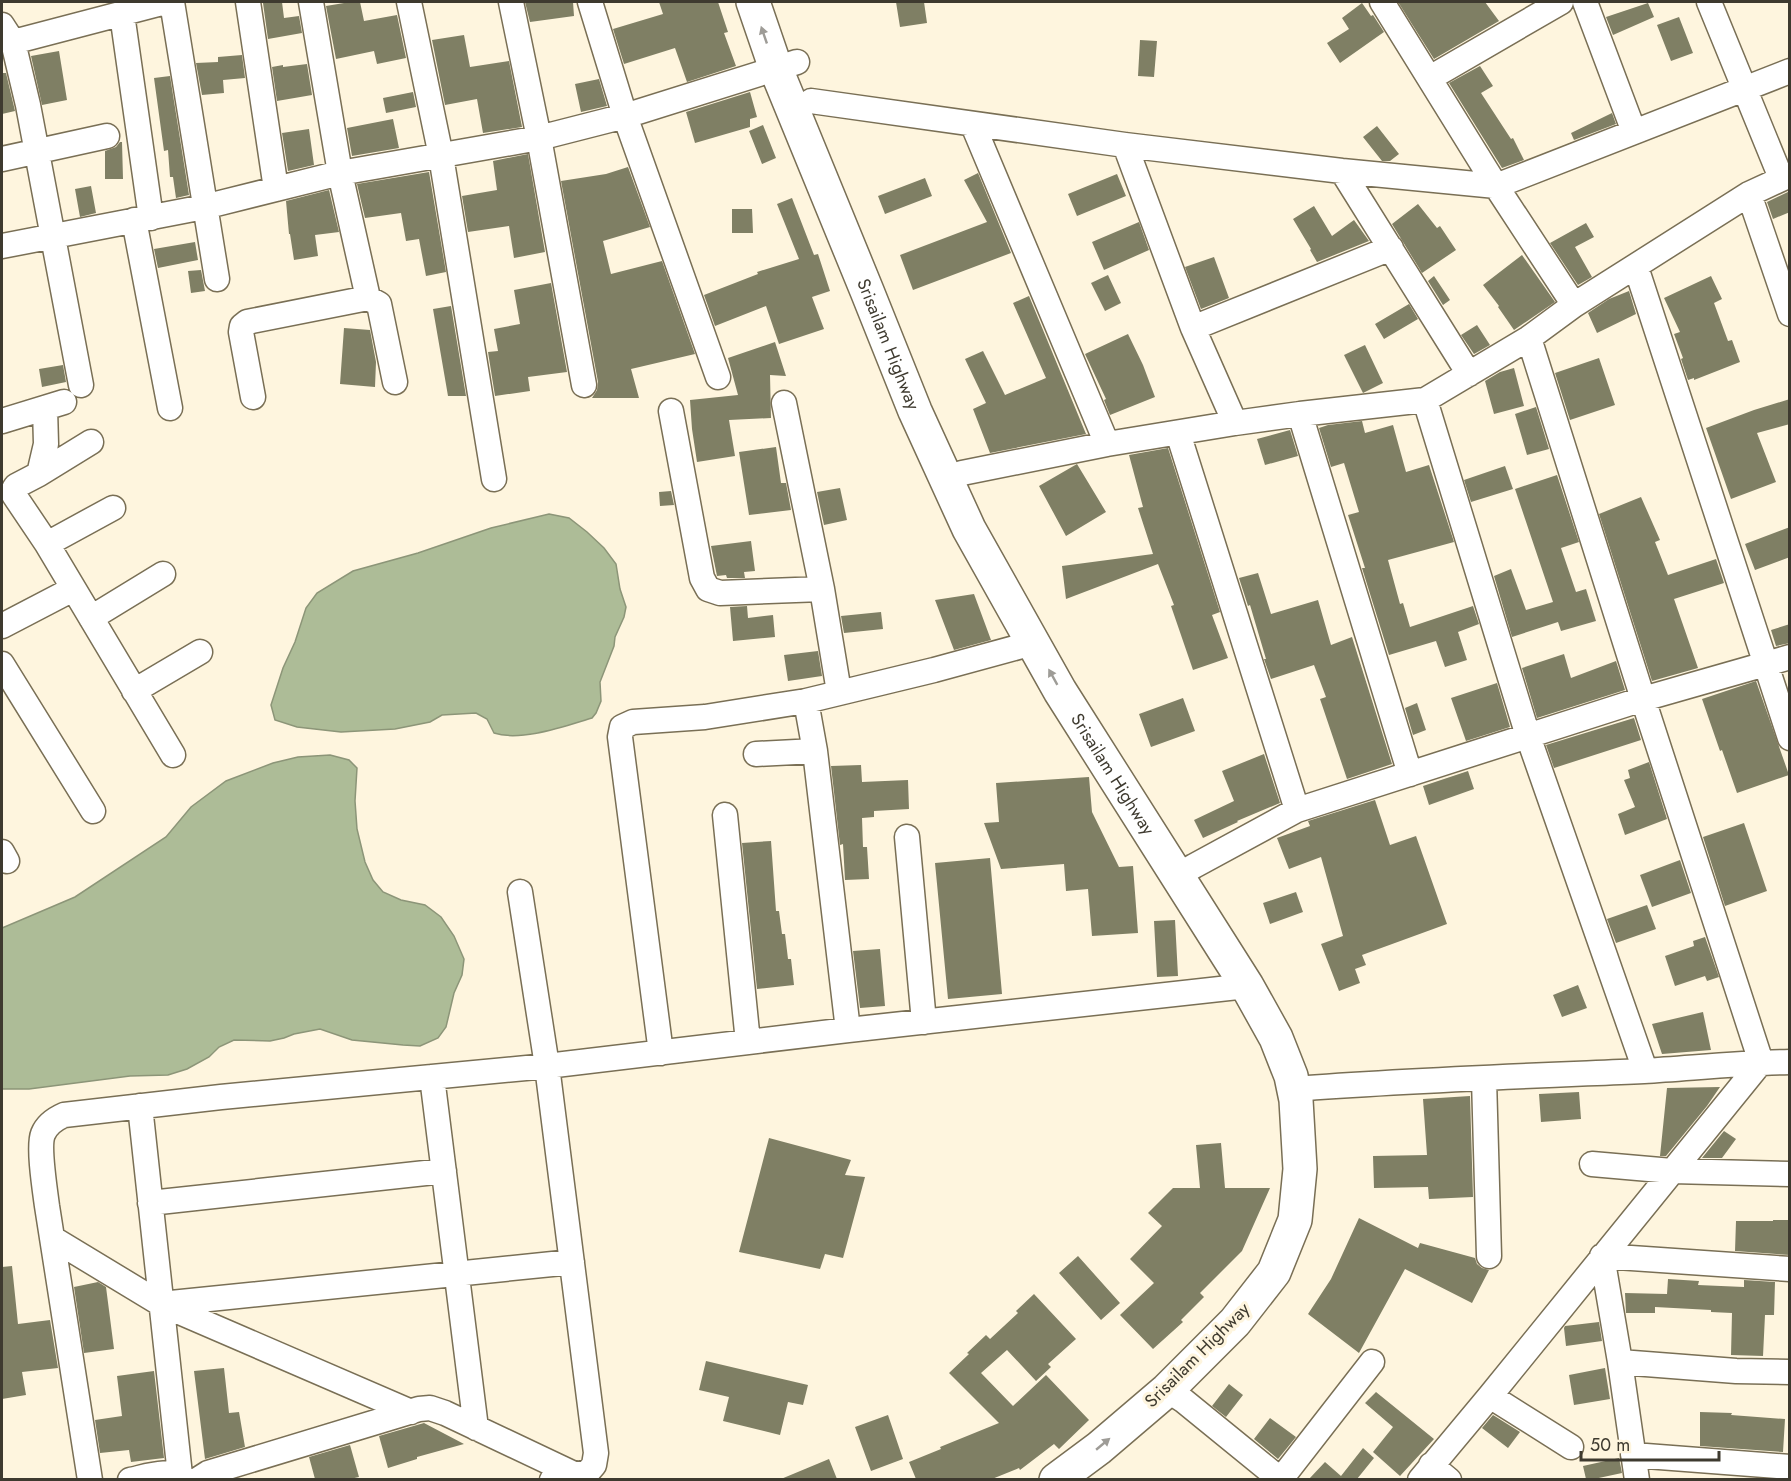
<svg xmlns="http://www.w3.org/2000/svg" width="1791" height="1481" viewBox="0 0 1791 1481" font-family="Jost,sans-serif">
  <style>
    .water { fill: #adbc97; stroke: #8c9578; stroke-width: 1.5 }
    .building { fill: #7f7f64 }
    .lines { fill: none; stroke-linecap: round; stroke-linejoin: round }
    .minor-casing { stroke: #796f55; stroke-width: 27 }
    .highway-casing { stroke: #796f55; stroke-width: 36 }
    .minor { stroke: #fff; stroke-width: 24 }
    .highway { stroke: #fff; stroke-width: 33 }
    .oneway { fill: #9e9c97 }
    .labels { text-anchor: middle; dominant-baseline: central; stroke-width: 6; stroke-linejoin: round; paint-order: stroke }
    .street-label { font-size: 18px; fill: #3e3a2f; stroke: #fef5de }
  </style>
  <rect width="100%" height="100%" fill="#fef5de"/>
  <!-- water -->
  <path class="water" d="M549 514 569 518 587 532 604 548 616 564 620 589 626 607 624 617 615 637 614 646 600 682 601 701 596 713 592 718C565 726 521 742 494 733L487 719 476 713 442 715 430 722 395 729 341 732 297 727 275 720 271 705 283 668 295 642 306 608 317 593 353 571 418 553 491 528Z
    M330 755 349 760 357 768 355 801 357 829 365 862 373 880 383 892 401 900 425 905 441 917 454 936 464 959 462 975 454 993 446 1027 438 1038 420 1046 403 1045 352 1040 320 1029 294 1034 284 1038 270 1041 234 1040 219 1047 209 1057 187 1069 168 1075 130 1076 29 1089H2V928L75 897 166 837 191 807 226 781 273 763 298 757Z"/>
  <!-- building -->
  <path class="building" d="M282 2 284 18 299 16 302 33 268 39 263 3Z
    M350 2H360L364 21 397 15 406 58 377 64 374 51 336 59 326 6Z
    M525 2H573L574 16 530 22Z
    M659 2H718L728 32 724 33 736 66 687 82 675 48 624 64 613 29 663 14Z
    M896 2H924L927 23 900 27Z
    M1398 2H1485L1499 21 1434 59Z
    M1362 3 1371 16 1373 15 1384 32 1340 63 1327 43 1349 29 1342 18Z
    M1648 3 1654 17 1613 35 1606 17Z
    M1679 17 1693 53 1671 61 1657 25Z
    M464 35 470 67 509 61 522 127 483 133 477 99 445 105 432 40Z
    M1140 40 1157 41 1154 77 1138 76Z
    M59 51 67 100 42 105 31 56Z
    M242 55 245 78 223 80 224 93 202 95 196 63 218 62V57Z
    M307 64 312 95 277 101 272 67 283 65V67Z
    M1480 66 1493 86 1481 93 1511 139 1513 138 1524 160 1502 168 1449 83Z
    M2 73H6L15 111 2 114Z
    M170 76 189 195 176 198 173 177H170L168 150 164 151 154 78Z
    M599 79 607 106 581 112 575 84Z
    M413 92 416 107 386 113 383 98Z
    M750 92 757 117 750 119V127L695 143 686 112Z
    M1612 113 1616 124 1574 140 1571 133Z
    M393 119 399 148 352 156 347 128Z
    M763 125 776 158 762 164 749 131Z
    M1377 126 1399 154 1390 161H1382L1363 137Z
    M309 129 314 165 288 171 282 133Z
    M120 142H122L123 179H105V151L116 147Z
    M528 154 545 252 514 258 509 226 468 232 462 196 497 190 493 161Z
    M628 167 650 227 603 241 611 274 662 261 695 354 631 369 639 398H592L597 390 598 382 561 181 606 174Z
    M429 172 446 272 426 276 419 239 406 241 401 213 365 218 357 184Z
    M978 173 1011 253 913 290 900 255 987 222 964 180Z
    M1117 174 1126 196 1077 216 1068 194Z
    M925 178 932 196 885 214 878 196Z
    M91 186 96 213 80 217 75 189Z
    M329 190 339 232 315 235 318 256 294 260 290 234H289L286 201Z
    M1790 191V212L1773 219 1767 202Z
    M792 198 814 255 818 254 830 291 812 297 824 329 779 344 766 306 715 326 704 295 758 274 757 272 799 259 777 204Z
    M1418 204 1437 228 1440 226 1456 250 1422 273 1392 224Z
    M1314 206 1332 236 1354 220 1369 241 1317 262 1310 250 1311 249 1293 219Z
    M732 209H752L753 233H732Z
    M1139 222 1149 250 1104 270 1092 242Z
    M1586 223 1594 237 1575 247 1592 277 1578 285 1550 243Z
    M195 242 198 260 158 268 154 249Z
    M1522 255 1555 302 1514 330 1498 307 1499 306 1483 285Z
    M1214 257 1229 298 1201 309 1185 267Z
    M201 270 205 291 191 293 188 271Z
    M1108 275 1121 303 1105 311 1091 283Z
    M1434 276 1450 300 1443 305 1428 281Z
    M1711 276 1722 299 1714 303 1728 341 1732 340 1740 362 1694 380V378L1688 380 1681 359 1683 358 1674 334 1680 332 1664 298Z
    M551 283 567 372 528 377 530 391 495 396 488 352 498 351 494 329 520 324 514 290Z
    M1629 291 1636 314 1597 333 1588 313 1609 299Z
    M1029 296 1086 434 990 453 973 409 986 403 965 359 983 351 1005 395 1046 378 1013 303Z
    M1409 304 1418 319 1384 339 1375 324Z
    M451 306 466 396H448L433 309Z
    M1477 325 1490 345 1474 354 1461 335Z
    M344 328 370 330 376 362 375 387 340 384Z
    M1128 334 1143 365 1155 397 1110 415 1104 400 1106 399 1085 354Z
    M775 342 786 376 770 375 771 418 729 420 735 456 697 462 692 429 690 400 738 395 728 358Z
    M1365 345 1383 383 1363 393 1344 355Z
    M1599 358 1615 405 1570 420 1555 373Z
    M63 365 66 382 42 387 39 369Z
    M1514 368 1524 406 1494 414 1485 381 1500 372Z
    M1790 399V424L1757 433 1776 482 1731 499 1706 428 1754 410Z
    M1536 407 1549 449 1527 455 1515 414Z
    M1362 421 1365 433 1393 425 1406 472 1429 465 1454 542 1388 560 1400 604 1403 603 1410 627 1473 606 1479 624 1458 632 1467 660 1445 667 1436 641 1389 655 1362 568H1365L1348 515 1359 512 1344 463 1331 467 1319 428 1328 425Z
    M1290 430 1298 456 1265 465 1257 439Z
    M776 447 781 483H786L791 510 749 515 739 452Z
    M1168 448 1220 612 1212 615 1228 658 1193 670 1171 606 1174 605 1158 564 1066 599 1062 566 1153 554 1138 508 1143 507 1129 455Z
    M1077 464 1106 512 1066 536 1039 486Z
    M1505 466 1513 489 1471 502 1464 480Z
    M1557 475 1579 542 1561 548 1576 592 1586 589 1596 621 1561 631 1558 622 1512 637 1494 576 1511 569 1526 610 1553 602 1515 489Z
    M840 488 847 520 824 525 817 492Z
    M671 491 674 505 660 506 659 492Z
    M1641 497 1660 540 1655 542 1668 575 1716 559 1724 583 1674 599 1698 668 1652 681 1599 514Z
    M1790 527V557L1755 570 1745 544Z
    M751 541 755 571 744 572 745 578H727L726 575 717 576 711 546Z
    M1258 573 1271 614 1318 600 1331 645 1352 637 1392 764 1347 779 1320 699 1326 697 1314 665 1271 679 1264 659H1266L1250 605 1248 606 1239 578Z
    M974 594 991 640 954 650 935 600Z
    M747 606 748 618 773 615 775 637 733 641 730 607Z
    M881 612 883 629 844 633 841 616Z
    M1790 624V643L1776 646 1771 630Z
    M818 651 822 676 788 681 784 655Z
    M1564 654 1571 678 1616 661 1625 690 1537 718 1522 668Z
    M1756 681 1789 775 1737 793 1722 750 1720 751 1702 699Z
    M1497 683 1510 727 1466 741 1451 698Z
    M1183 698 1195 731 1151 747 1139 714Z
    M1417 703 1426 730 1413 735 1405 708Z
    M1634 718 1641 740 1554 768 1546 745Z
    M1264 754 1280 803 1237 821 1238 822 1203 838 1194 820 1234 801 1222 771Z
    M1649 762 1667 819 1625 835 1618 814 1635 807 1624 780 1630 778 1628 770Z
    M861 765 862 782 908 780 909 809 874 811V817L862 818 863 847H867L869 879 845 880 843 844 840 845 831 766Z
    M1468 771 1474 789 1429 805 1423 786Z
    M1089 777 1092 812 1119 867 1133 866 1138 933 1092 936 1088 889 1066 891 1064 864 1001 869 984 823 999 822 996 783Z
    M1375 800 1390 845 1416 836 1447 924 1362 955 1366 965 1355 969 1360 983 1339 991 1321 944 1343 936 1321 857 1289 869 1277 838 1310 826 1308 821Z
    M1744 823 1767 891 1725 906 1703 837Z
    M771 841 776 911H779L782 934H785L788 959H791L794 985 757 989 742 843Z
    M990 858 1002 994 948 999 935 863Z
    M1680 860 1691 893 1652 907 1640 875Z
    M1296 892 1303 912 1270 924 1263 903Z
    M1647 905 1656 929 1616 943 1607 919Z
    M1175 920 1178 976 1157 977 1154 921Z
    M1705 937 1719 977 1707 981 1705 976 1675 986 1665 956 1694 946 1693 941Z
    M880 949 885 1006 860 1008 853 951Z
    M1578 985 1587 1008 1562 1017 1553 995Z
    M1703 1012 1711 1050 1662 1054 1652 1024Z
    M1720 1087 1707 1106 1666 1156H1660L1667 1088Z
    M1579 1092 1581 1119 1541 1122 1539 1094Z
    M1470 1096 1473 1197 1429 1199 1428 1187 1374 1188 1373 1156 1427 1155 1423 1099Z
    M1724 1131 1736 1139 1722 1158H1702Z
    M769 1138 851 1160 845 1175 865 1177 843 1258 825 1254 820 1269 739 1252Z
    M1221 1143 1225 1188H1270L1242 1251 1200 1293 1204 1297 1181 1320 1183 1322 1153 1349 1120 1315 1154 1283 1130 1259 1162 1226 1148 1213 1173 1188H1200L1196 1145Z
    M1359 1218 1418 1248 1420 1243 1475 1258 1477 1264 1482 1268 1489 1270 1472 1303 1405 1269 1359 1353 1308 1314 1331 1279Z
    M1773 1220H1790V1255L1735 1251 1736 1221H1773Z
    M1078 1256 1120 1303 1101 1320 1059 1273Z
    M12 1266 18 1324 50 1320 58 1368 22 1372 26 1395 2 1399V1267Z
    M1668 1279 1699 1281 1698 1285 1744 1287V1280L1775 1282 1774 1315H1765L1763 1356 1731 1355 1732 1313 1711 1312V1310L1655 1307V1313H1626L1625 1293 1667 1294Z
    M98 1282 106 1287 114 1349 84 1353 74 1287Z
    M1034 1294 1076 1339 1048 1364 1051 1367 1036 1381 1007 1350 981 1373 1013 1406 1046 1375 1089 1420 1059 1449 1054 1444 1020 1470 1019 1468 992 1479H916L909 1462 941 1449 940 1447 999 1423 949 1373 969 1354 967 1353 986 1335 990 1339 1018 1313 1016 1311Z
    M1599 1322 1602 1341 1566 1346 1564 1328 1565 1326Z
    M706 1361 808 1385 803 1405 788 1402 780 1435 723 1421 729 1397 699 1390Z
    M224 1368 229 1413 239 1412 245 1447 205 1459 194 1371Z
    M1605 1368 1610 1399 1574 1405 1569 1375Z
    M154 1371 164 1458 131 1462 129 1450 100 1453 95 1420 122 1416 117 1376Z
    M1229 1384 1243 1395 1226 1417 1212 1406Z
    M1376 1392 1434 1439 1400 1476 1373 1452 1393 1427 1365 1403Z
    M1700 1412 1732 1413 1731 1415 1785 1419 1783 1452 1700 1446Z
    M888 1415 903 1459 871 1471 855 1427Z
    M1493 1415 1520 1432 1508 1448 1482 1428Z
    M1270 1418 1296 1437 1278 1459 1254 1439Z
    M424 1423 464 1444 417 1457V1459L388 1468 379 1436Z
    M350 1445 359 1477 350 1479H315L309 1457Z
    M1363 1448 1374 1458 1357 1479H1309L1325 1462 1341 1476Z
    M1619 1458 1622 1473 1594 1479H1586L1583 1466Z
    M829 1459 837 1479H781Z"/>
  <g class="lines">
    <defs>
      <path id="minor" d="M172 2 217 279
        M248 2 276 189
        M311 2 340 173 368 298
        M409 2 441 156 494 479
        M511 2 539 138 584 385
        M590 2 625 116 718 377
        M1382 2 1496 186 1574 305
        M1585 2 1634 132
        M1709 2 1781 178
        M122 14 151 218
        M2 25 13 42 28 105 81 385
        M13 42 166 2
        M1430 78 1561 2
        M811 101 1125 145 1342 171 1496 186 1790 71
        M973 125 1107 444
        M1125 145 1193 328 1391 248
        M2 159 107 136
        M1342 171 1469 374
        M1749 194 1790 314
        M134 220 170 408
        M2 246 204 207 340 173 539 138 625 116 797 62
        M1636 267 1790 738
        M1193 328 1235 423
        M253 397 241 332 242 326 247 322 368 298 379 304 395 382
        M1425 400 1528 736 1645 1070
        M784 403 822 589 839 692
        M671 411 702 578 708 589 720 593 822 589
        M1300 414 1410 774
        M2 421 64 402
        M1178 433 1297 810
        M91 442 39 474 16 486 14 489V495L47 544 173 755
        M39 474 46 444 45 408
        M945 478 962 473 1107 444 1235 423 1300 414 1425 400 1529 338 1574 305 1749 194 1790 175
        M47 544 113 508
        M91 618 163 574
        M2 626 73 589
        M2 664 93 811
        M134 691 200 652
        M756 754 815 751
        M725 815 748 1042
        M907 837 924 1022
        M2 852 7 861
        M1177 876 1194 866 1297 810 1643 699 1790 657
        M520 892 547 1066 596 1453 594 1465 588 1472 552 1480
        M848 1030 815 751 806 701 934 670 1033 643
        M661 1053 620 737 622 727 633 722 705 717 806 701
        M432 1077 476 1428
        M1484 1079 1489 1256
        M1294 1089C1411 1080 1527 1076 1644 1071 1693 1068 1741 1063 1790 1062
        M140 1106 180 1475
        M1592 1164 1672 1171 1790 1174
        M150 1203 444 1171
        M52 1238 161 1304 411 1412
        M161 1304 572 1262
        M1620 1362 1736 1371 1790 1372
        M1167 1390 1184 1401 1281 1480
        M1490 1396 1571 1447
        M1633 1455 1790 1467
        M1431 1465 1449 1480
        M1281 1479 1372 1362
        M90 1480 47 1206C45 1191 38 1146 43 1134 47 1124 55 1119 64 1115L221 1097 547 1066 848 1030 1247 986
        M130 1480C145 1477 172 1467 185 1480
        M197 1480 208 1473 419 1409 430 1408 445 1413 574 1474 575 1480
        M1420 1480 1490 1396 1761 1062 1643 699 1529 338
        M1637 1480 1620 1362 1602 1256 1790 1269"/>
      <g id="highway">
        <path id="s1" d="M753 2 776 69 867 291 915 411 969 529 1060 691 1247 986 1276 1038 1291 1076 1296 1100 1300 1169 1295 1220 1274 1272 1235 1322 1167 1390 1099 1448 1056 1480"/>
      </g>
    </defs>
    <!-- minor casing -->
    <use href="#minor" class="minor-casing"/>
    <!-- highway casing -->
    <use href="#highway" class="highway-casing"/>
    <!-- minor -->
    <use href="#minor" class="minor"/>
    <!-- highway -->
    <use href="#highway" class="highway"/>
  </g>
  <!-- one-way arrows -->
  <defs><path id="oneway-solid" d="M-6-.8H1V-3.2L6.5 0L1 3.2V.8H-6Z" transform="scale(1.5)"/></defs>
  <g class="oneway">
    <use href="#oneway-solid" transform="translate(764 35) rotate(-109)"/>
    <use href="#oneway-solid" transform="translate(1053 677) rotate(-119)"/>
    <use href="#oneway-solid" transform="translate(1103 1444) rotate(-40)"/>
  </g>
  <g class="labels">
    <!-- street labels -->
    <g class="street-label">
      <text stroke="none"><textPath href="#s1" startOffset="368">Srisailam Highway</textPath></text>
      <text stroke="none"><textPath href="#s1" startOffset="854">Srisailam Highway</textPath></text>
      <text transform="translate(1197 1355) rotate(-45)">Srisailam Highway</text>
    </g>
  </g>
  <!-- border -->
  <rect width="1791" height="1481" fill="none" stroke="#3e3a2f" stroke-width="6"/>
  <!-- scale -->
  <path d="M1581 1451v9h138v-9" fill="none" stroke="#3e3a2f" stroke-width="3"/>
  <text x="1590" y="1451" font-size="18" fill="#3e3a2f" stroke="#fef5de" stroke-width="4.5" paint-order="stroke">50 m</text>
</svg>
